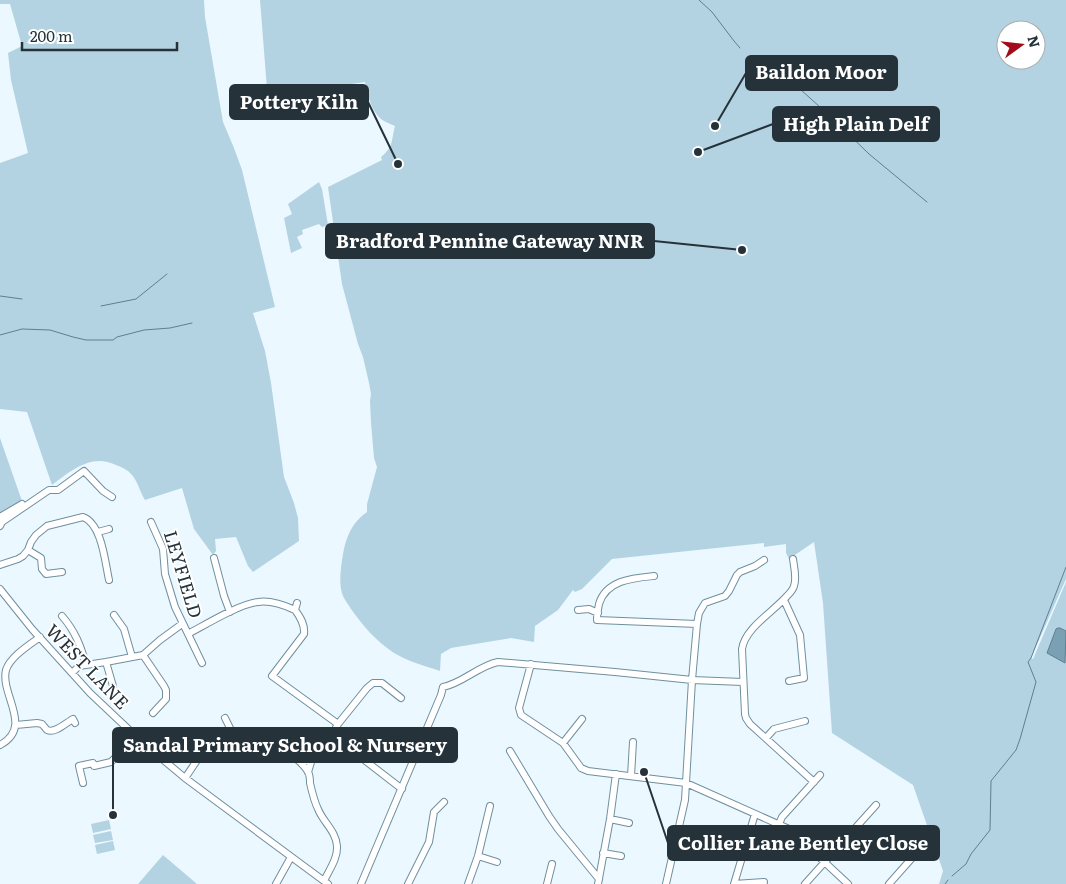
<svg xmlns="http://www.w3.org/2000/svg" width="1066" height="884" viewBox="0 0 1066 884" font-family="Literata,serif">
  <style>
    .green { fill: #b4d3e2; fill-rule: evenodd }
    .water { fill: #7aa0b3; stroke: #607f8e }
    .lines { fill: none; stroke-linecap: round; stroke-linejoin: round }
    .stream { stroke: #607f8e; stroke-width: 1 }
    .minor-casing { stroke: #708f9e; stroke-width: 8 }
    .minor { stroke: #fff; stroke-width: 6 }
    .labels { text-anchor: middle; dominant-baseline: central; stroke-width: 4; stroke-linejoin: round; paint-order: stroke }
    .street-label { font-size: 18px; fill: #253239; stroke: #fff }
    .leader { fill: none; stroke: #253239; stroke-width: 2 }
    .callout-dot { fill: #253239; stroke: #fff; stroke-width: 2 }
    .callout { fill: #253239; stroke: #253239; stroke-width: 2 }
    .callout-label { font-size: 19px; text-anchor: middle; font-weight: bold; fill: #fff }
  </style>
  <rect width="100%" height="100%" fill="#ebf8ff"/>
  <!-- green -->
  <path class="green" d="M0 0H204L205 17 223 122 234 148 242 170 275 307 253 313 265 351 271 383 284 477 294 503 298 518 299 541 253 572 248 566 236 537 215 539 216 551 213 555 194 529 182 488 145 500C140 492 138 482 132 475 128 470 122 467 116 465 91 453 71 471 52 485L27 412 0 409V163L28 153 11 80 8 53 22 46 10 4H0Z
    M260 0H1066V579L1031 658 1033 659 1066 582V884H939L943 871 913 785 832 733 823 603 814 542 789 559 786 553V544L764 547V543L612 559 582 589 575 592 573 590 558 610 535 626 534 642 511 638 451 648 441 654 440 671C425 666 407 661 394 653 376 641 363 626 351 609 349 605 345 601 343 596 338 584 341 567 343 554 346 537 352 522 367 512V504L377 467 374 458 371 423 370 401 371 394 369 383 363 357 358 344 342 284 328 187 382 160 381 157C394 146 391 141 395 126 391 124 387 123 384 121 371 113 368 95 365 82L345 85 305 96 290 102 269 115ZM1006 30H1036V60H1006Z
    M319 182 322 189 328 225 322 227 319 224 302 230 303 234 297 237 302 248 291 253 284 218 292 214 288 204Z
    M0 438 22 501 0 516Z
    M109 820 111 829 93 833 91 824Z
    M111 831 113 840 95 843 93 835Z
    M113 841 115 850 97 854 95 845Z
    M163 855 197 884H138Z"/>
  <!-- water -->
  <path class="water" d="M1058 628H1060L1066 631 1065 663 1047 653 1056 629Z"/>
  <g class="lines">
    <!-- stream -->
    <path class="stream" d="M699 0 712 12 734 41 740 48
      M752 56 768 63
      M770 64 781 72 830 116 869 154 927 202
      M0 296 22 299
      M101 306 136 299 167 274
      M0 335 22 329 50 330 73 337 86 340H113L117 337 144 330 170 328 192 323
      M952 876 966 864 971 854 990 830 991 781 1016 750 1020 739 1036 682 1028 662 1031 658 1066 567
      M945 884 948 880"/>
    <defs>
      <path id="minor" d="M0 517 22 504
        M151 522 163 549 165 574 175 607 202 663
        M0 526 2 522 46 492 49 490H58L84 471 103 491 112 497
        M98 532 109 529
        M28 550 41 558 42 569 46 574 62 572
        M214 558 224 596 230 612
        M793 559C794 567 797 578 794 586 793 590 790 593 787 596 773 612 745 628 742 649L745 714 746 718 750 724 814 782
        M0 565 18 559 23 556 28 550 31 542 36 535 47 526 83 517C102 524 105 562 109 580
        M654 576C633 578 606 580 599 604 598 609 597 615 597 620L697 624
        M0 589 32 629 90 693 143 743 185 778 328 884
        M784 600 800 635 804 678 789 681
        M297 603 295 610C301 618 305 625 304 634L272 676 338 724 332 735 402 789
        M578 610 589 609 598 613
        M114 615 124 629 132 657
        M62 616C75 631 81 646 86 665
        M188 634C205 625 239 604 258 602 271 600 284 605 295 610
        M143 655 164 686 166 690V699L153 713
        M106 662 113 686
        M531 664 519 708 521 715 563 743 579 765 581 768 588 771 686 783 789 829 848 884
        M72 673 79 666 106 662 143 655 160 640 182 624
        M225 718 232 732
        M338 724 367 688 373 683H382L401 698
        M16 725 37 723 42 724C43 725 46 729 47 730 55 734 67 722 73 719L75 723
        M766 738 774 729 805 721
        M563 743 582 719
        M0 745C34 727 0 695 6 670 10 657 29 645 40 637
        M510 751 549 816 558 829 599 879
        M312 759 332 735
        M300 762 312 759 308 772
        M631 776 633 742
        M185 778C193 767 200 754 210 744 231 724 258 732 280 747 289 753 303 762 308 772 310 775 310 780 310 783 312 792 314 801 318 809 323 822 336 831 337 846 338 858 329 870 324 881
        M83 783 79 766 93 763 94 766 111 762C119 751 135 754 143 743
        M610 819 629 823
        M779 824 782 817 820 775
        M603 853 621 856
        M478 856 497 862
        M276 884 291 857
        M361 884 441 695 443 687C463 683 478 666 498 662L615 672 692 680 743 682
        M408 884 429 842 434 812 444 802
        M468 884 478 856 490 806
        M547 884 552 864
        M598 884 610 819 616 774
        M666 884 685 800 692 680 697 624 699 613 705 603 725 596 729 591 737 575 740 572 755 566 764 560
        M734 884 755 814
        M734 884 764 882
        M805 884 876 805
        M889 884 912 858"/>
    </defs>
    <!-- minor casing -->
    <use href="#minor" class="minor-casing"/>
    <!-- minor -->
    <use href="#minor" class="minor"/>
  </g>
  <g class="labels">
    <!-- street labels -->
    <g class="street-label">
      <text transform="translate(184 574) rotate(73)">LEYFIELD</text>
      <text transform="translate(88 666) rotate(46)">WEST LANE</text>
    </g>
  </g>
  <!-- callouts -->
  <path class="leader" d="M715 126L746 73M398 164L368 102M698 152L773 124M742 250L654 241M113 815L113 745M644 772L668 843"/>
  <g class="callout-dot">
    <circle cx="715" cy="126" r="5"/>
    <circle cx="398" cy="164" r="5"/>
    <circle cx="698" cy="152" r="5"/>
    <circle cx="742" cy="250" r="5"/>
    <circle cx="113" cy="815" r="5"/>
    <circle cx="644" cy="772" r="5"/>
  </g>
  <g class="callout">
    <rect x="746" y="56" width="151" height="34" rx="5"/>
    <rect x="230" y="85" width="138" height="34" rx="5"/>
    <rect x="773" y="107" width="166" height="34" rx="5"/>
    <rect x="326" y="224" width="328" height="34" rx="5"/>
    <rect x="113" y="728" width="344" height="34" rx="5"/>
    <rect x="668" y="826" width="271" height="34" rx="5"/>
  </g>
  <g class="callout-label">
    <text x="821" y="79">Baildon Moor</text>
    <text x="299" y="109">Pottery Kiln</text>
    <text x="856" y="131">High Plain Delf</text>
    <text x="490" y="248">Bradford Pennine Gateway NNR</text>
    <text x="285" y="752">Sandal Primary School &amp; Nursery</text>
    <text x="803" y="850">Collier Lane Bentley Close</text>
  </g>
  <!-- north arrow -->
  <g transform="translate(1021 45) rotate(75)"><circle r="24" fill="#ffffff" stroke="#a8adb0"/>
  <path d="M0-4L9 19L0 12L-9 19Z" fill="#a40b1a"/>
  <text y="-8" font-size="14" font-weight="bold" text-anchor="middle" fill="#253239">N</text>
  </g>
  <!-- scale -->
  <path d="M22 42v8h155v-8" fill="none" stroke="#253239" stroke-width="2.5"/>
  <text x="30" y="42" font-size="15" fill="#253239" stroke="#ffffff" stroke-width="4" paint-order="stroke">200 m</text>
</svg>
